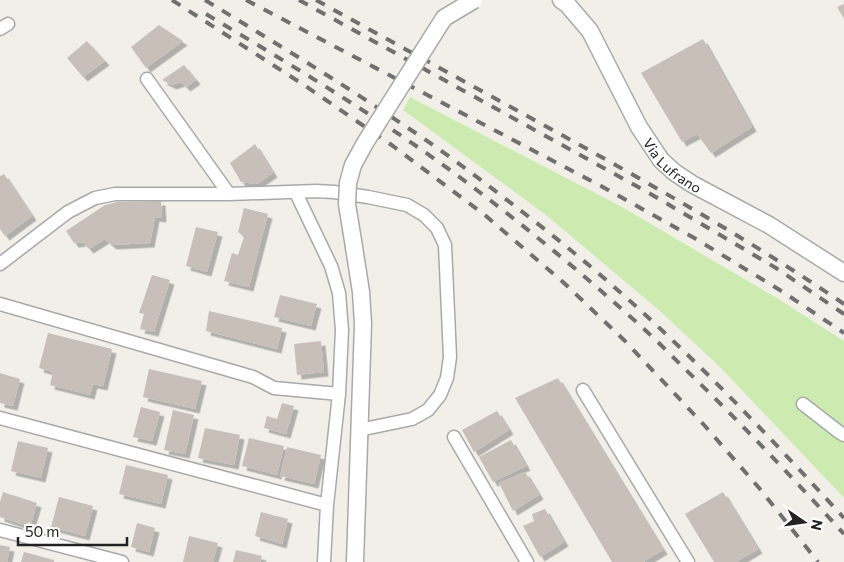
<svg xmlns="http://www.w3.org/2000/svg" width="844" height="562" viewBox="0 0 844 562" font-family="Commissioner,sans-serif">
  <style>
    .grass { fill: #cdebb0 }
    .building { fill: #c7bfb8; filter: url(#shadow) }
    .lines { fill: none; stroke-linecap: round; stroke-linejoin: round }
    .minor-casing { stroke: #a9a9a9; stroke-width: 15 }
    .tertiary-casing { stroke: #a9a9a9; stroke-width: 19 }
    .minor { stroke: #fff; stroke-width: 12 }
    .tertiary { stroke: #fff; stroke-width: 16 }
    .rail { stroke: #707070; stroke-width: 4; stroke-dasharray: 10 10; stroke-linecap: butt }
    .tertiary-bridge-casing { stroke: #a9a9a9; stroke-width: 19; stroke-linecap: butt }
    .tertiary-bridge { stroke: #fff; stroke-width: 16 }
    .labels { text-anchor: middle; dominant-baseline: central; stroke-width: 4; stroke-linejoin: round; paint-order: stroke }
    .street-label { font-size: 14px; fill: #222; stroke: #fff }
  </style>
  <defs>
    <filter id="shadow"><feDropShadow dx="4.5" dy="4.5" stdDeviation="0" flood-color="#0004"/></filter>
  </defs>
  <rect width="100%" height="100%" fill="#f2efe9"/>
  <!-- grass -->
  <path class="grass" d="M410 97 622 207 780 300 844 341V498L720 367 660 311 546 215 403 110Z"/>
  <!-- building -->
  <path class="building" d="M844 4V19L837 7Z
    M159 25 183 41 146 68 131 47Z
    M703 39 752 127 711 153 697 134 682 142 641 73Z
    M87 41 105 61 83 77 67 58Z
    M184 65 196 80 186 87 181 82 172 85 162 80Z
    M255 144 273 173 257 184 241 182 230 163Z
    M4 174 32 216 5 236 0 229V176Z
    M161 201 162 218 155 217 150 243 112 245 105 239 89 249 83 242 74 243 66 231 105 205 117 202Z
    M244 208 268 214 249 287 224 281 232 253 238 255 244 237 238 232Z
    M196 227 218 232 207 272 186 266Z
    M152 275 170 280 154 332 140 329 144 314 139 313Z
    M280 295 317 304 311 326 274 317Z
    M209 311 282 328 277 349 206 331Z
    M48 333 112 349 103 386 93 384 90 395 50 385 53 372 39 368Z
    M321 341 324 372 297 375 294 344Z
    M149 369 202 381 195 409 143 397Z
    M0 373 20 379 13 406 0 403Z
    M558 378 663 550 643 562H612L515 398Z
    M282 403 294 406 286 434 264 428 267 416 277 419Z
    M141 407 160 412 152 441 133 437Z
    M173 410 194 415 185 454 164 450Z
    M497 411 509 430 474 452 462 430Z
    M205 428 240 435 234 465 198 458Z
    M249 438 284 446 277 475 242 466Z
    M511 440 526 466 493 482 479 457Z
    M18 441 48 448 41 478 11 471Z
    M287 447 321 455 314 484 280 476Z
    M126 465 168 475 161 504 119 494Z
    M525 472 539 495 513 511 499 483Z
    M3 492 37 503 30 527 0 517V502Z
    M723 492 758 549 736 562H714L685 514Z
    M59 497 93 506 85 536 51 527Z
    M545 509 564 542 540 557 523 526 534 521 532 514Z
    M261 512 288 519 282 544 255 536Z
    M137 523 155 528 149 552 131 547Z
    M189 536 218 543 213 562H183Z
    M0 545 10 547 7 562H0Z
    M236 550 262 556 260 562H233Z
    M24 552 54 560V562H21Z"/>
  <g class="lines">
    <defs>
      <path id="minor" d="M0 29 8 24
        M147 79 229 194
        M296 193 331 266 339 293 342 330 339 394 327 505 324 562
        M0 264 68 212 95 198 115 194H229L316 191 334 192 368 197 407 205 424 215 437 228 445 245 450 357 447 378 440 395 428 410 412 419 359 430
        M0 304 253 377 274 388 339 394
        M583 390 688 562
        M803 404 839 432 844 435
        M0 418 327 505
        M454 437 527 562
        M0 530 122 562"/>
      <g id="tertiary">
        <path id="s1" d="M561 0 567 4 590 31 639 127 661 160 674 172 692 184 769 225 844 273"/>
        <path d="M354 247 361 292 363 324 355 562"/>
      </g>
    </defs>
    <!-- minor casing -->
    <use href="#minor" class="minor-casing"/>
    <!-- tertiary casing -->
    <use href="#tertiary" class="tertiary-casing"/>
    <!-- minor -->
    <use href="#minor" class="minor"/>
    <!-- tertiary -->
    <use href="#tertiary" class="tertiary"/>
    <!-- rail -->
    <path class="rail" d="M172 0 304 85 393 146 486 216 563 282 625 341 705 426 760 489 818 562
      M205 0C272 41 340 82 405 126 443 151 480 179 516 207 533 220 551 234 568 248 668 329 757 423 844 518
      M246 0 601 186 696 239 783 292 844 333
      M299 0 649 193 776 268 844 314
      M316 0C403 48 491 96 578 144 668 194 759 246 844 304
      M206 14C298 69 392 125 478 191 528 229 578 270 625 312 645 329 664 348 683 367 738 420 792 477 844 534"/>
    <defs>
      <path id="tertiary-bridge" d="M354 247 347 204 348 183 353 165 365 143 444 18 474 0"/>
    </defs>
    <!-- tertiary-bridge casing -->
    <use href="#tertiary-bridge" class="tertiary-bridge-casing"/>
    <!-- tertiary-bridge -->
    <use href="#tertiary-bridge" class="tertiary-bridge"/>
  </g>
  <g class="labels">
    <!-- street labels -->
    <g class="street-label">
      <text stroke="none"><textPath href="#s1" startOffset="202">Via Lufrano</textPath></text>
    </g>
  </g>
  <!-- north arrow -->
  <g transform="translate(804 522) rotate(103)" stroke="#ffffff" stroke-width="4" paint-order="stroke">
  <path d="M0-4L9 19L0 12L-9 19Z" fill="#222222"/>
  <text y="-8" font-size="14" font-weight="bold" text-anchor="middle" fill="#222222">N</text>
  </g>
  <!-- scale -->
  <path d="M18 537v8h109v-8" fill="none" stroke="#222222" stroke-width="2.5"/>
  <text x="25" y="537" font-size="15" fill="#222222" stroke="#ffffff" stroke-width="4" paint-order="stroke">50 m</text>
</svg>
